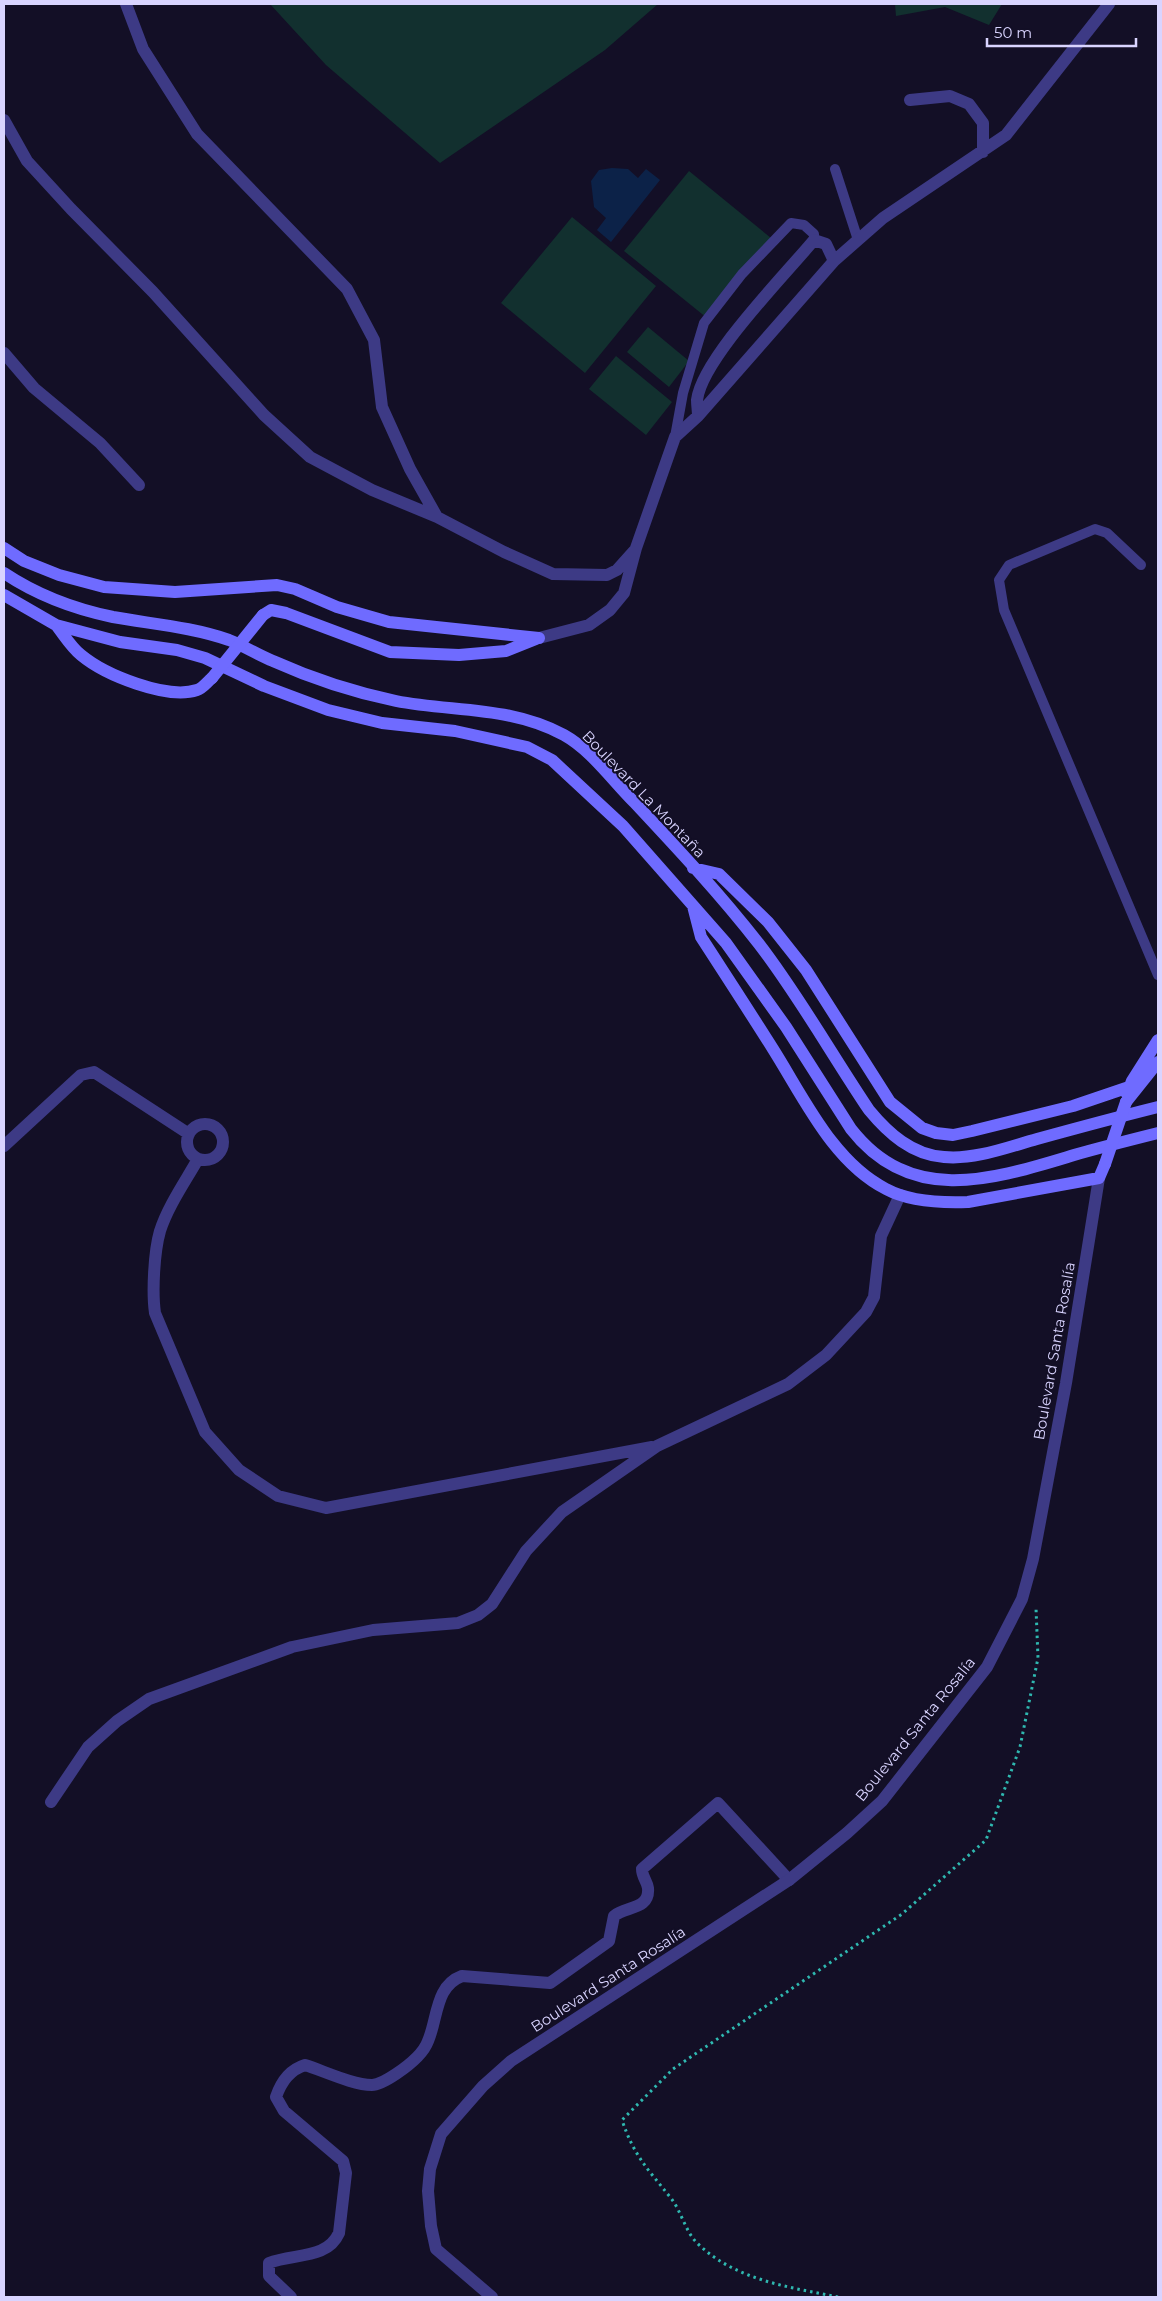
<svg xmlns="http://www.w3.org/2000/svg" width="1162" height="2301" viewBox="0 0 1162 2301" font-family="Montserrat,sans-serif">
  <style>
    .grass { fill: #12302f }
    .water { fill: #0c2248 }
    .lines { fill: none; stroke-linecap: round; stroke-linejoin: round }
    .path { stroke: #2fb8b0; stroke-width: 3; stroke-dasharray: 2.5 4; stroke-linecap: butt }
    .service { stroke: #3d3a85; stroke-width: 10 }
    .minor { stroke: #3d3a85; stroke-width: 12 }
    .tertiary { stroke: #3d3a85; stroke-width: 12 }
    .secondary { stroke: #6f6bff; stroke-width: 12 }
    .secondary-bridge { stroke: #6f6bff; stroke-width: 12 }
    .labels { text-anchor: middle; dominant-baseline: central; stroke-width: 4; stroke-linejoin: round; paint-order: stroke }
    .street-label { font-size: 15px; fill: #d9d4ff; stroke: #130f26 }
  </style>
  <rect width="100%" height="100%" fill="#130f26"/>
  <!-- grass -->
  <path class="grass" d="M270 4H658L605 50 440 163 326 65Z
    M895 4H1002L989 25 945 7 896 16Z
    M689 171 771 238 707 318 624 251Z
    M572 217 656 286 585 373 501 303Z
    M648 327 689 361 669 387 627 352Z
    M616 356 672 402 646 435 589 389Z"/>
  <!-- water -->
  <path class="water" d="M612 168 628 169 638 178 646 169 660 180 611 242 597 230 606 218 594 207 591 181 599 170Z"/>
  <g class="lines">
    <!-- path -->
    <path class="path" d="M838 2297C788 2287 735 2280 697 2243 685 2231 681 2210 670 2197 647 2168 634 2156 622 2120L673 2069 902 1914 986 1840 1020 1747 1038 1658 1036 1608"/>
    <!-- service -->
    <path class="service" d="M835 169 858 240
      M675 437 683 393 704 323 742 274 791 223 804 225 814 234V240
      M1141 565 1107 533 1095 529 1009 565 999 580 1004 610 1158 975"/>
    <!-- minor -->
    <path class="minor" d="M126 4 143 49 197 134 347 289 374 340 382 407 410 469 437 517
      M910 100 950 96 969 104 983 123V152
      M4 120 27 161 71 209 153 292 264 415 310 457 372 490 437 517 504 552 553 574 607 575 617 570 634 551
      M4 353 34 388 100 443 139 485
      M698 416C698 411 697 405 697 400 702 359 785 275 814 240L826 244 834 261
      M539 638 589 625 610 610 624 593 636 548 675 437 698 416 834 261 883 218 1006 135 1109 4
      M187 1142a18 18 0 1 1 36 0a18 18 0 1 1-36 0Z
      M4 1146 81 1075 94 1072 189 1134
      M198 1159C185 1182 168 1206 160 1231 154 1252 152 1292 155 1313L205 1432 239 1470 278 1496 326 1508 652 1447
      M51 1802 88 1747 117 1721 149 1699 292 1647 373 1630 458 1623 478 1615 492 1604 526 1551 562 1512 657 1446 788 1384 826 1355 866 1312 874 1297 881 1236 900 1195
      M291 2297 269 2276V2263C293 2253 327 2260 339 2233L346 2173 343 2161 284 2111 276 2097C281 2082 289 2070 305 2065 324 2071 353 2085 372 2085 379 2085 390 2078 396 2074 408 2066 423 2055 428 2041 438 2018 435 1986 462 1976L550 1983 609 1941 614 1916C626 1906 650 1910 648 1888 647 1881 642 1877 642 1869L718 1803 789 1880"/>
    <!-- tertiary -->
    <path class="tertiary" d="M492 2297 436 2249 431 2226 428 2191 430 2169 441 2134 483 2086 511 2061 789 1880 847 1833 882 1801 987 1667 1022 1599 1033 1559 1066 1383 1099 1178"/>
    <!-- secondary -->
    <path class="secondary" d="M4 548 24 561 59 575 104 587 175 592 277 585 295 589 337 607 389 622 539 638
      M4 573C37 595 74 609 113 617 152 624 192 627 229 640 244 646 258 655 273 661 313 679 353 692 396 701 453 712 511 706 564 735 591 750 612 780 634 802 677 848 720 894 759 944 799 996 832 1055 869 1110 888 1133 912 1155 944 1157 975 1160 1008 1147 1037 1139 1077 1128 1118 1117 1158 1107
      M4 595 56 625 120 642 177 650 205 658 264 686 328 710 382 723 455 731 527 747 552 760 623 826 726 943 786 1027 851 1129C912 1207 994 1179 1074 1155 1102 1147 1130 1140 1158 1133
      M263 615 271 610 286 613 390 652 459 655 506 651 536 639
      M56 625C64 635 71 647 81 655 105 675 167 700 197 690 203 688 207 682 212 678
      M693 868 719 874 768 922 806 970 890 1102 922 1128 936 1133 953 1135 972 1131 1073 1106 1129 1087
      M693 906 701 937C725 974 749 1011 773 1049 804 1098 833 1162 886 1189 910 1202 942 1203 968 1202L1099 1178 1105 1164
      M1127 1094 1132 1081 1158 1040
      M1126 1102 1158 1062"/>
    <!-- secondary-bridge -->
    <path class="secondary-bridge" d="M212 678 263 615
      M1105 1164 1126 1102"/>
  </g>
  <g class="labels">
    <!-- street labels -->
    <g class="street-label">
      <text transform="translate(644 794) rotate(46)">Boulevard La Montaña</text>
      <text transform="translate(1054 1351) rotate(-80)">Boulevard Santa Rosalía</text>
      <text transform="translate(915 1729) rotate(-51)">Boulevard Santa Rosalía</text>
      <text transform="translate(608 1979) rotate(-33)">Boulevard Santa Rosalía</text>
    </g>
  </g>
  <!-- border -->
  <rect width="1162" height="2301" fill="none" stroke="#d9d4ff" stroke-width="10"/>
  <!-- scale -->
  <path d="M987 38v8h149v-8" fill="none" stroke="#d9d4ff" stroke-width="2.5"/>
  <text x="994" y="38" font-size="15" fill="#d9d4ff" stroke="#130f26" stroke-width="4" paint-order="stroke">50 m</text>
</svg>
